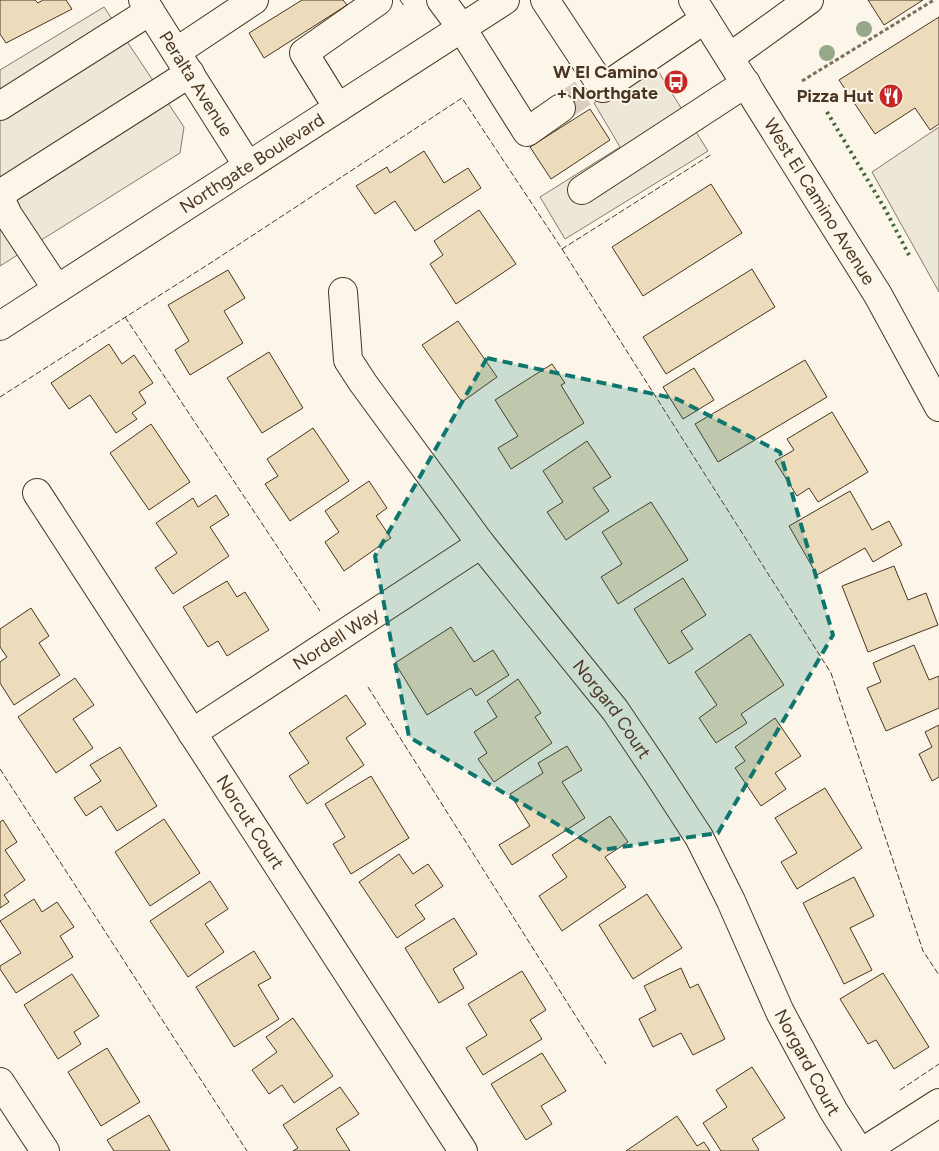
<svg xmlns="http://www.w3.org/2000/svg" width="939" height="1151" viewBox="0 0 939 1151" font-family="Figtree,sans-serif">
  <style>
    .parking { fill: #ede7d9; stroke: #887966 }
    .building { fill: #ecdcbc; stroke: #4a3520 }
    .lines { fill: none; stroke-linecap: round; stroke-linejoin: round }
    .minor-tunnel { stroke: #d8cfc1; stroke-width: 28; stroke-dasharray: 28 14; stroke-linecap: butt }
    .minor-casing { stroke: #4a3520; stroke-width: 30 }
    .major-casing { stroke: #4a3520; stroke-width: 30 }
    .path { stroke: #7f6f5c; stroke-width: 3; stroke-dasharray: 4 2.5; stroke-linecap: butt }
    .minor { stroke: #fbf6e9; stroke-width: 28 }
    .major { stroke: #fbf6e9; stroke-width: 28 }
    .hedge { stroke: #436837; stroke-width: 4; stroke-dasharray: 2.5 4; stroke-linecap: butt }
    .fence { stroke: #4a3520; stroke-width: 1; stroke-dasharray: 6 2.5; stroke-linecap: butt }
    .tree { fill: #96a887 }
    .marked { fill: #0f766e; fill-opacity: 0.2; stroke: #0f766e; stroke-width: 4; stroke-dasharray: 10 6; stroke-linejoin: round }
    .labels { text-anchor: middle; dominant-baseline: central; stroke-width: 4; stroke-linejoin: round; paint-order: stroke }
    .poi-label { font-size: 18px; font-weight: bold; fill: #4a3520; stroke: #fbf6e9; text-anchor: end }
    .street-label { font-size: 18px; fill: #4a3520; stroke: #fbf6e9 }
  </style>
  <rect width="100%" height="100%" fill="#fbf6e9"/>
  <!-- parking -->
  <path class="parking" d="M104 7 184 127 180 153 0 266V70Z
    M655 66 708 151 565 239 540 197 620 147 594 103Z
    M939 127V292L872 172Z"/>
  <!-- building -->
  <path class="building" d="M0 0H35L38 3 43 0H66L72 9 6 43 0 34Z
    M302 0H343L347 5 264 58 249 33Z
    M868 0H923L884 25Z
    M939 17V124L930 130 915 108 875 134 839 80Z
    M590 109 610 140 551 179 530 147Z
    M424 151 444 183 468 168 481 188 415 231 395 201 375 214 356 186 387 167 390 173Z
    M711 184 742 233 643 296 612 247Z
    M479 210 516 264 456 304 430 264 443 255 434 241Z
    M752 269 775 307 666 374 643 337Z
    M228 270 245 298 224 311 243 343 190 375 175 350 189 341 168 305Z
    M458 321 497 377 462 402 422 345Z
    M109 344 122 364 134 355 153 383 139 392 146 403 132 413 137 419 116 433 90 395 69 409 51 383Z
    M269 352 303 408 262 433 227 378Z
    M805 360 827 397 718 462 695 424Z
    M552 364 565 383 561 385 584 423 511 469 498 448 518 436 495 400Z
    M694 368 714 400 683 419 663 387Z
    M832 412 868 472 818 502 809 488 797 496 775 461 794 450 787 439Z
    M151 424 190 482 149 510 110 453Z
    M313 428 349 481 290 521 265 484 278 476 267 459Z
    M587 441 611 477 593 488 609 511 566 540 547 512 563 502 543 471Z
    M369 481 387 508 376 516 391 538 344 571 325 542 339 532 325 511Z
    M850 491 872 530 889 521 902 545 873 562 865 548 817 575 789 526Z
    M216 495 229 515 210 527 229 556 173 594 155 568 177 553 156 523 193 498 198 507Z
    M651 502 688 560 618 604 601 577 622 564 602 532Z
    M894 566 908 600 926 593 938 625 868 652 842 586Z
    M683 578 706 615 681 631 693 649 669 664 634 609Z
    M227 581 237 597 245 592 269 630 227 656 218 641 208 647 183 607Z
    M31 608 49 636 39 643 60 675 14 705 0 683V662L7 657 0 647V629Z
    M451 627 474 662 493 650 509 675 476 696 471 688 427 715 395 663Z
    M750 634 784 685 741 714 747 723 716 743 699 718 717 705 695 672Z
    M914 645 929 680 939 676V708L886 731 867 688 881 682 873 663Z
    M75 678 94 705 73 719 93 748 56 773 18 717Z
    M518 679 541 713 535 717 552 743 494 782 478 759 487 753 474 732 497 717 487 701Z
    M346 695 366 724 346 738 364 765 307 804 289 776 309 763 289 733Z
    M775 718 801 756 775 773 786 789 761 806 735 768 745 761 735 747Z
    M939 725V777L932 781 919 754 932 747 925 732Z
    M567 746 582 770 562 782 585 818 512 865 499 845 530 826 510 794 543 773 538 763Z
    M120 747 157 806 117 831 101 806 86 816 74 798 101 781 90 765Z
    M371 776 409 838 351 874 333 844 345 837 325 804Z
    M825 788 862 848 797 889 781 862 797 853 775 818Z
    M610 816 628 842 605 857 626 887 562 931 539 896 567 877 552 855Z
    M164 819 200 873 150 906 115 852Z
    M3 820 17 842 5 850 25 880 4 895 9 902 0 908V822Z
    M399 854 413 874 428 864 443 886 415 905 425 919 397 938 359 882Z
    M854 877 874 916 850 928 872 970 844 984 803 903Z
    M210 881 228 909 205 924 224 952 188 977 150 921Z
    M647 894 682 948 633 979 599 925Z
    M34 899 42 912 57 902 74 927 60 936 73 957 16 993 0 969V966L21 953 0 921Z
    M454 918 477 954 453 969 464 988 439 1003 405 948Z
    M254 951 271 978 258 985 279 1019 234 1047 196 987Z
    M681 968 690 988 698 984 725 1039 693 1055 681 1033 653 1047 639 1019 656 1010 644 986Z
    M522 971 546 1010 530 1020 542 1039 483 1075 466 1048 487 1035 468 1004Z
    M883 973 929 1047 894 1069 876 1040 868 1044 840 999Z
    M72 974 99 1016 74 1032 81 1044 58 1059 24 1005Z
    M293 1018 333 1076 294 1103 282 1085 269 1094 252 1070 277 1052 266 1037Z
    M107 1048 140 1102 101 1126 68 1072Z
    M542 1053 566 1091 541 1106 552 1124 526 1140 491 1084Z
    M752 1067 785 1118 752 1139 759 1150 757 1151H721L703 1123 727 1107 716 1090Z
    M340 1087 359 1114 336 1129 350 1151H293L298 1148 283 1125Z
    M149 1115 170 1151H114L107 1140Z
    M677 1116 697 1146 704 1142 710 1151H626Z"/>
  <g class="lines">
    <!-- minor-tunnel -->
    <path class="minor-tunnel" d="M561 108 583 93"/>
    <defs>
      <g id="minor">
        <path id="s1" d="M143 0 248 166"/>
        <path d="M441 0 461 27 527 132 561 108"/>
        <path d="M545 0 603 88 705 19"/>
        <path d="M176 52 254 0"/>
        <path d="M730 57 809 0"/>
        <path d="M0 106 150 11"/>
        <path d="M338 108 304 53 378 1 377 0"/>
        <path d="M582 190 746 83"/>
        <path d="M0 194 190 73"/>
        <path d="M0 198 8 215 57 289"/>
        <path id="s2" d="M343 292 348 360 363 383 481 544 615 710 658 774 699 837 731 901 780 1012 833 1110 859 1151"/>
        <path id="s3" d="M37 493 463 1151"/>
        <path id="s4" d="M192 733 481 544"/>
        <path d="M0 1082 45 1151"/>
        <path d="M864 1151 939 1103"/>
      </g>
      <g id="major">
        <path id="s5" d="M693 0 878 295 939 407"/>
        <path id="s6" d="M0 326 505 0"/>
      </g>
    </defs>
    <!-- minor casing -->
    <use href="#minor" class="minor-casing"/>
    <!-- major casing -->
    <use href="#major" class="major-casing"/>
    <!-- path -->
    <path class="path" d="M802 81 934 0"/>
    <!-- minor -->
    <use href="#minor" class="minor"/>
    <!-- major -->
    <use href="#major" class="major"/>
    <!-- hedge -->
    <path class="hedge" d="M827 112 885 209 909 255"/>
    <!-- fence -->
    <path class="fence" d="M400 0 404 6
      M562 249 831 673 923 951 939 975
      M125 317 320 611
      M0 397 212 262 462 98 562 249 712 154
      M368 687 606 1064
      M0 769 247 1151
      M900 1090 939 1064"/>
  </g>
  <!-- trees -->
  <g class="tree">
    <circle cx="864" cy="29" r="8"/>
    <circle cx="827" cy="53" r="8"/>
  </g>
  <!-- marked area -->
  <path class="marked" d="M487 358 677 399 780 452 833 635 718 833 601 850 409 737 375 556Z"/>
  <!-- icons -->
  <defs>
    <symbol id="bus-disc" viewBox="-11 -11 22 22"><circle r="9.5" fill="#c62828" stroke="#fbf6e9"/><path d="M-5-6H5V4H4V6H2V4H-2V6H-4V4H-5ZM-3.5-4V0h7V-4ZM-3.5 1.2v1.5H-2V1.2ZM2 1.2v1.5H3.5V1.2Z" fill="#fff"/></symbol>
    <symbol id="restaurant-disc" viewBox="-11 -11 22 22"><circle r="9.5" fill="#c62828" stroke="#fbf6e9"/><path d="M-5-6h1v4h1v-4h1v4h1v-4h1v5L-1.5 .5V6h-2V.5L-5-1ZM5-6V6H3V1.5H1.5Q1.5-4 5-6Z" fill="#fff"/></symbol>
  </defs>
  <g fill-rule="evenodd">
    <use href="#bus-disc" x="662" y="68" width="28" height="28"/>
    <use href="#restaurant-disc" x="877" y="82" width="28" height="28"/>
  </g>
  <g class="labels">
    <!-- poi labels -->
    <g class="poi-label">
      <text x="658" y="72">W El Camino<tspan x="658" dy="21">+ Northgate</tspan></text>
      <text x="874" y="96">Pizza Hut</text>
    </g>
    <!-- street labels -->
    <g class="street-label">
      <text stroke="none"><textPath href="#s1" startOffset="99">Peralta Avenue</textPath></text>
      <text stroke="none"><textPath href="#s6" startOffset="300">Northgate Boulevard</textPath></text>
      <text stroke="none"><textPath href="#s5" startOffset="238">West El Camino Avenue</textPath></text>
      <text stroke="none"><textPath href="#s4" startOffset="172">Nordell Way</textPath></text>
      <text stroke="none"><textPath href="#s2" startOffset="506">Norgard Court</textPath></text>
      <text stroke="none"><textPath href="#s3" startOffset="392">Norcut Court</textPath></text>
      <text stroke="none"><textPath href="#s2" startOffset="911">Norgard Court</textPath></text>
    </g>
  </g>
</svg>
